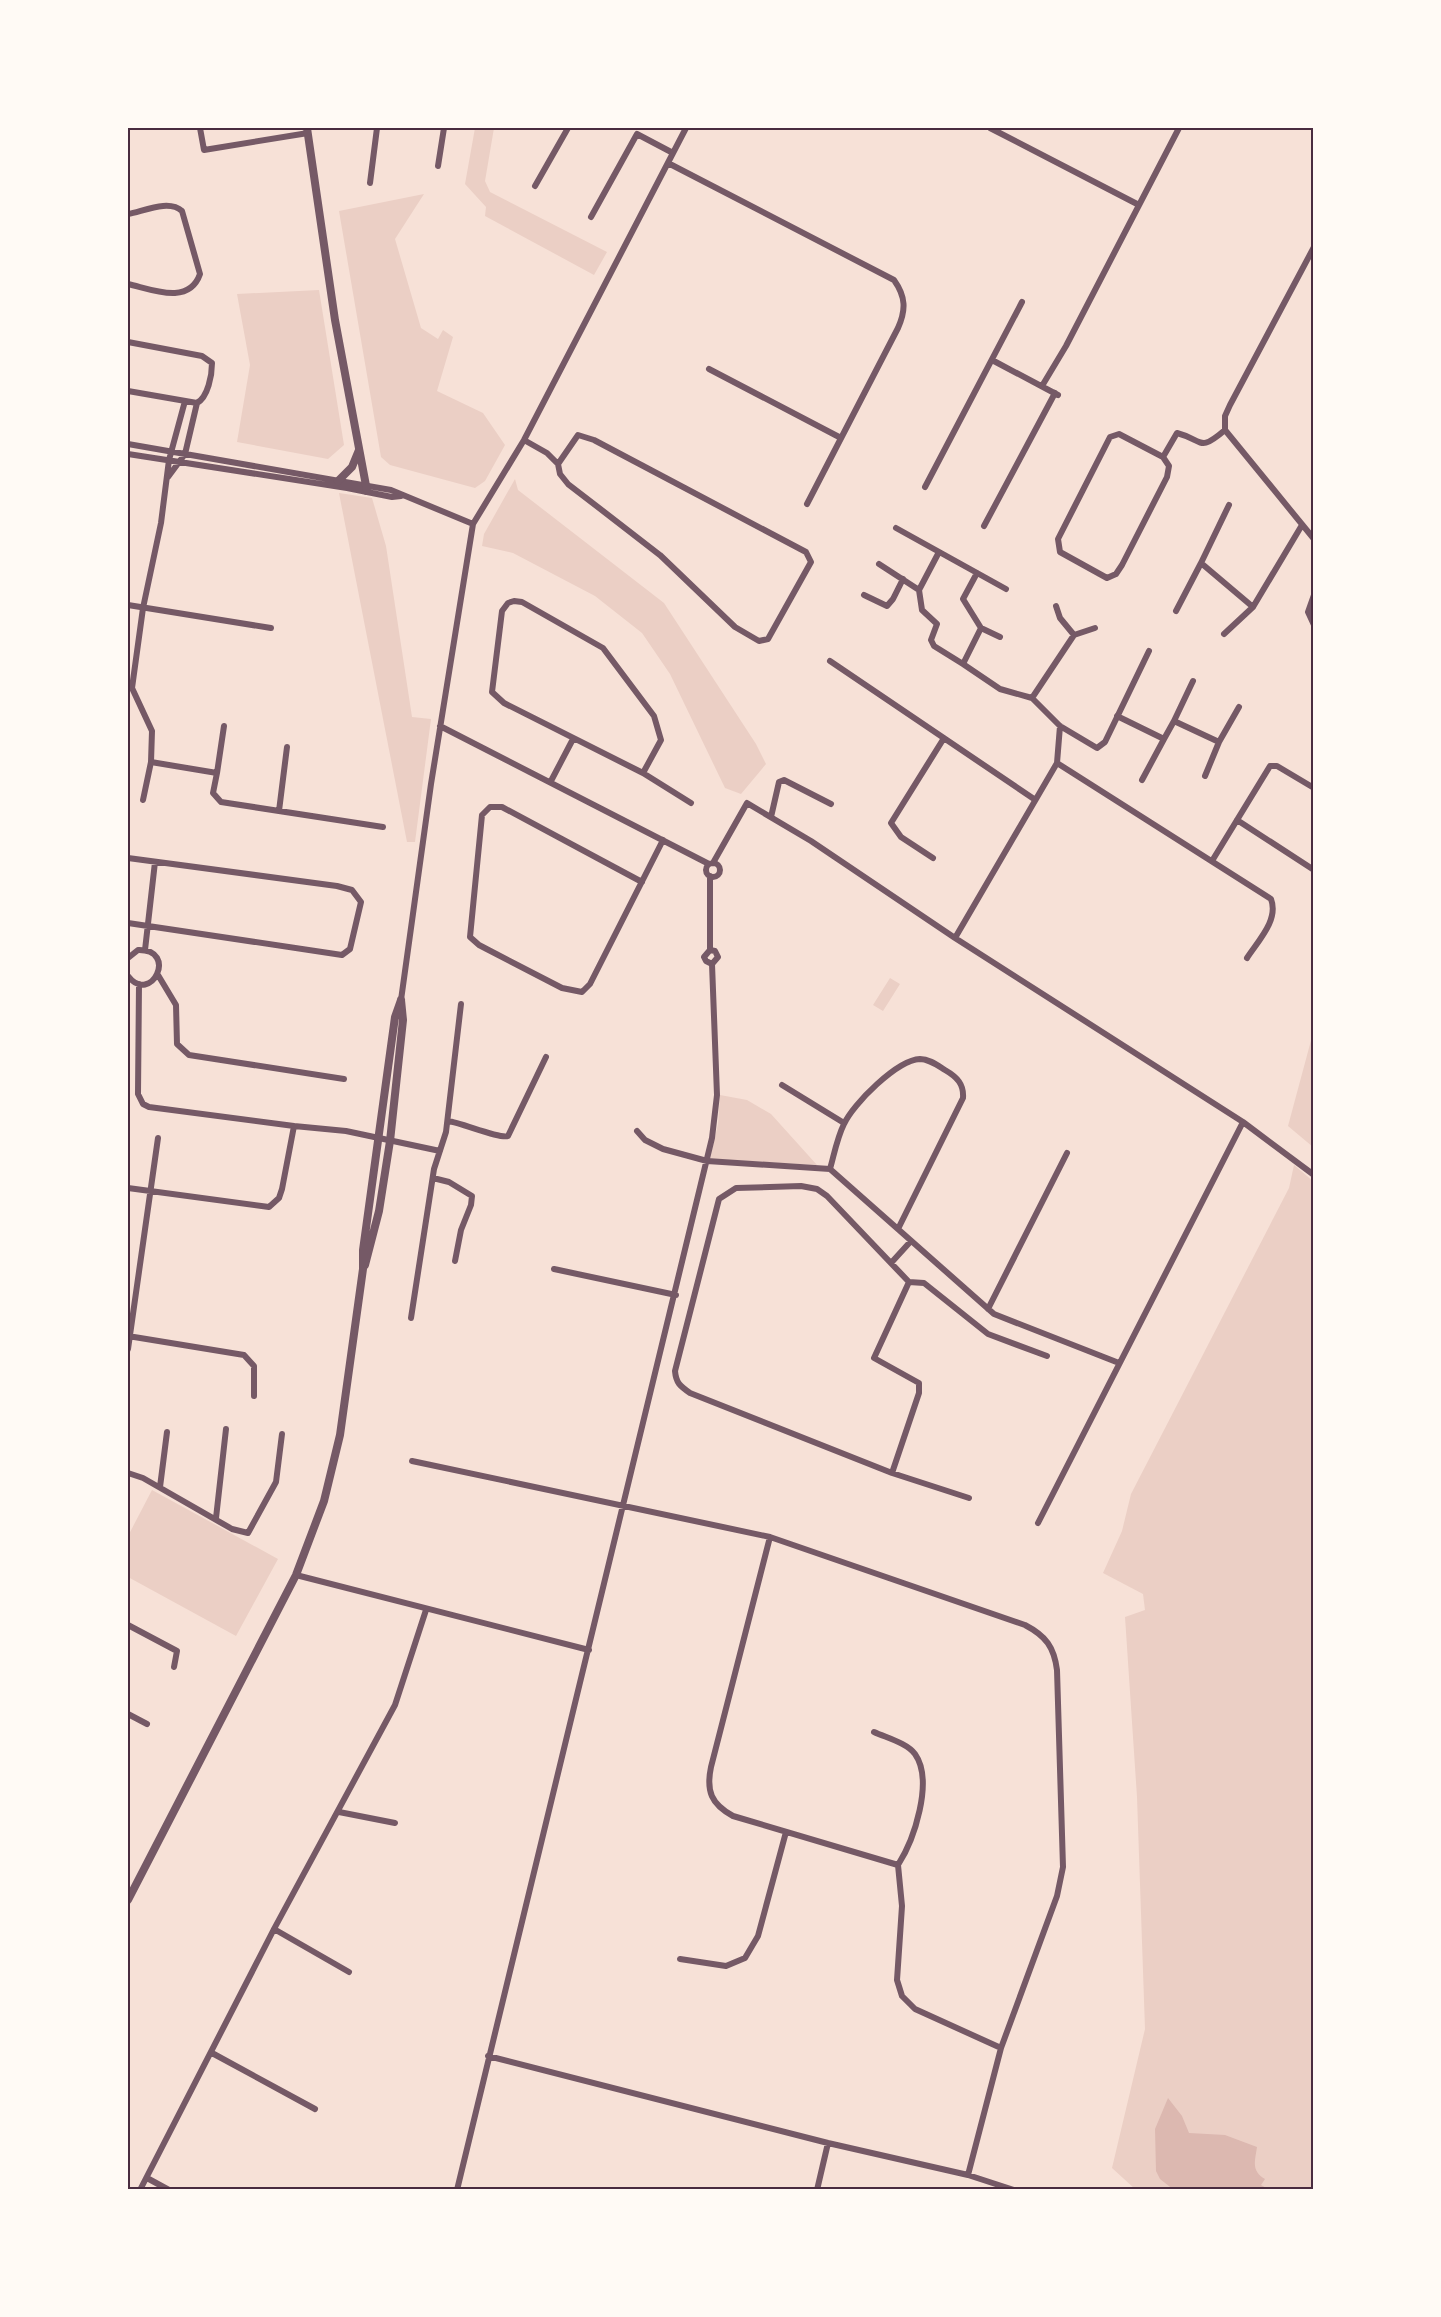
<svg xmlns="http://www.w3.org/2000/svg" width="1441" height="2317" viewBox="0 0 1441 2317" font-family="'Public Sans',sans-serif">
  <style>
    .green { fill: #ebcfc5 }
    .water { fill: #dcb8b0 }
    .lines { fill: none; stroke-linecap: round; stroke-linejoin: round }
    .minor { stroke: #755966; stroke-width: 6 }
    .tertiary { stroke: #755966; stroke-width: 8 }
    .neatline { fill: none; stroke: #4a2c40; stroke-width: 2 }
  </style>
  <rect width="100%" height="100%" fill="#f7e1d7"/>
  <!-- green -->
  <path class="green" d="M475 128H494L485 181 490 192 607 252 594 275 485 216 486 207 465 184Z
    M424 194 395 239 421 328 438 339 443 330 453 337 437 391 483 413 505 445 485 481 475 488 390 465 381 457 339 211Z
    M319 290 344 445 328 459 237 442 250 365 237 294Z
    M515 479 518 490 664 603 756 744 766 764 741 794 725 788 670 674 642 633 595 596 513 553 482 546 484 534Z
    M339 493 372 498 386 546 412 717 431 719 415 842H407Z
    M890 978 900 984 883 1011 873 1005Z
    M1313 1033V1147L1288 1126Z
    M720 1095 747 1100 771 1114 817 1165 710 1159 718 1124Z
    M1294 1165 1314 1182 1313 2189H1135L1112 2168 1145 2029 1137 1797 1125 1617 1145 1610 1143 1594 1103 1573 1122 1531 1131 1494 1289 1188Z
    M152 1490 278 1559 236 1636 128 1577V1536Z"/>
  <!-- water -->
  <path class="water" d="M1168 2098 1182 2116 1189 2133 1225 2135 1257 2147C1255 2161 1251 2171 1265 2179L1261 2185 1268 2189 1174 2190 1160 2179 1156 2171 1155 2129Z"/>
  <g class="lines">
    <!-- minor -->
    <path class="minor" d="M200 128 204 150 308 133
      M990 128 1139 205
      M668 163 894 280C906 297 906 310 898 328L807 504
      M438 166 444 128
      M370 183 377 128
      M535 186 568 128
      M128 214C144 211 169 199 182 211L200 274C189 306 151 289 128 284
      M591 217 637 134 673 153
      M1314 247 1230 405 1225 416V430L1314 539
      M128 342 202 356 212 363C212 375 208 397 197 403L185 454 168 477
      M992 360 1058 395
      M709 369 841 438
      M1042 386 1066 346 1179 128
      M128 391 197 403
      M185 401 169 460 161 523 143 608 132 688 152 731 151 762 217 773 213 793 221 802 383 827
      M1119 434 1163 457 1169 466 1167 477 1122 565 1116 574 1107 578 1060 552 1058 539 1110 437Z
      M578 435 594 440 806 552 811 562 768 639 759 641 735 627 660 555 568 484 560 474 558 464Z
      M524 440 547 453 558 464
      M128 444 391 490 473 524
      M128 454 347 488 392 497 401 496
      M1163 457 1177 433C1204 440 1198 453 1225 430
      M925 487 1022 302
      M1229 505 1201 563 1253 607
      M984 526 1055 393
      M896 528 1006 589
      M939 552 919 590 922 610 937 624 931 640 934 646 963 664
      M879 564 919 590
      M977 573 963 599 981 628 963 664 1000 689 1032 698 1060 726 1097 748 1105 742 1149 651
      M864 595 887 606 893 599 903 579
      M1314 595 1308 612 1314 625
      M514 601 522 602 603 648 654 716 661 740 643 773 504 703 492 692 502 611 508 603Z
      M128 605 271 628
      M1056 606 1060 618 1074 635
      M1176 611 1201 563
      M981 628 1000 637
      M1224 634 1253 607 1302 525
      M830 661 1034 799
      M1314 696V707
      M1032 698 1074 635 1095 628
      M1117 716 1164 739 1174 721 1219 742 1239 707
      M1174 721 1193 681
      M440 726 709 864
      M1057 763 1271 899C1279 920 1258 941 1247 958
      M217 773 224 726
      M643 773 691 803
      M1205 776 1219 742
      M1142 780 1164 739
      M551 781 573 739
      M143 800 151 762
      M279 811 287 747
      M771 817 779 782 784 780 831 804
      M1237 820 1314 870
      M128 858 337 886 352 890 361 902 350 949 342 955 128 923
      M933 858 901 837 891 823 944 738
      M1212 861 1270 766H1277L1314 788
      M713 863 747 803 752 806 811 841 955 938 1243 1122 1314 1175
      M706 870a7 7 0 1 1 14 0a7 7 0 1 1-14 0Z
      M710 876V950
      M642 882 502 807H490L482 815 470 937 479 945 562 988 582 992 590 984 663 840
      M955 938 1057 763 1060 726
      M145 950 155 862
      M710 950 715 951 718 957 712 964
      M710 950 704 957 706 961 712 964
      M128 958 138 950C179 949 151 1006 128 976
      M158 975 176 1005 177 1044 189 1055 344 1079
      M139 984 138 1094 143 1104 149 1107 294 1126
      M401 1000 431 784 473 524 524 440 686 128
      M782 1085 844 1123
      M448 1121C462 1123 500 1139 508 1136L546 1057
      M637 1131 645 1140 663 1149 707 1161 830 1169 994 1314 1119 1363
      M830 1169C834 1155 837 1138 844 1124 853 1104 897 1060 920 1059 929 1059 937 1065 945 1070 957 1077 964 1084 963 1098L898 1229
      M433 1178 449 1182 472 1196 471 1205 461 1230 455 1261
      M801 1186 817 1189 827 1196 909 1282 874 1358 919 1383V1393L892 1473 690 1393C680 1386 676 1383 675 1371L719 1199 736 1188Z
      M128 1188 269 1207 279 1198 282 1189 294 1126 346 1131 440 1151
      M891 1263 911 1241
      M554 1269 676 1295
      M909 1282 924 1283 988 1334 1047 1356
      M988 1309 1067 1153
      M411 1318 434 1169 446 1132 461 1004
      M128 1336 244 1355 254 1366V1396
      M128 1349 158 1138
      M412 1461 770 1537 1025 1625C1046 1636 1054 1647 1057 1670L1063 1867 1057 1896 1001 2048 968 2175
      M128 1473 143 1478 232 1529 248 1533 276 1482 282 1434
      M892 1473 969 1498
      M160 1487 167 1432
      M216 1518 226 1429
      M1038 1523 1243 1122
      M770 1537 711 1767C706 1791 711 1804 733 1816L898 1865 902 1906 897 1980 902 1996 915 2009 1001 2048
      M296 1575 589 1650
      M128 1625 177 1651 174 1667
      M128 1714 147 1724
      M874 1732C887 1738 907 1743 915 1754 934 1781 914 1840 898 1865
      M339 1812 395 1823
      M274 1929 349 1972
      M680 1959 726 1966 745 1958 758 1936 786 1832
      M212 2053 315 2109
      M488 2056 828 2143 968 2175 1014 2190
      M147 2178 169 2190
      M140 2190 274 1929 395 1705 426 1610
      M457 2190 712 1138 717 1095 712 964
      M817 2190 828 2143"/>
    <!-- tertiary -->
    <path class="tertiary" d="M307 128 335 320 367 491
      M338 481 352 467 359 450
      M365 1265 379 1211 390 1141 403 1020 401 1000
      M128 1900 296 1575 324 1501 340 1435 363 1269V1250L395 1017 401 1000"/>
  </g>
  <!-- border -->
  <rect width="1441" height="2317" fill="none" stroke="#fffaf5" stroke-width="258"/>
  <rect x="129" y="129" width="1183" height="2059" class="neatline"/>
</svg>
